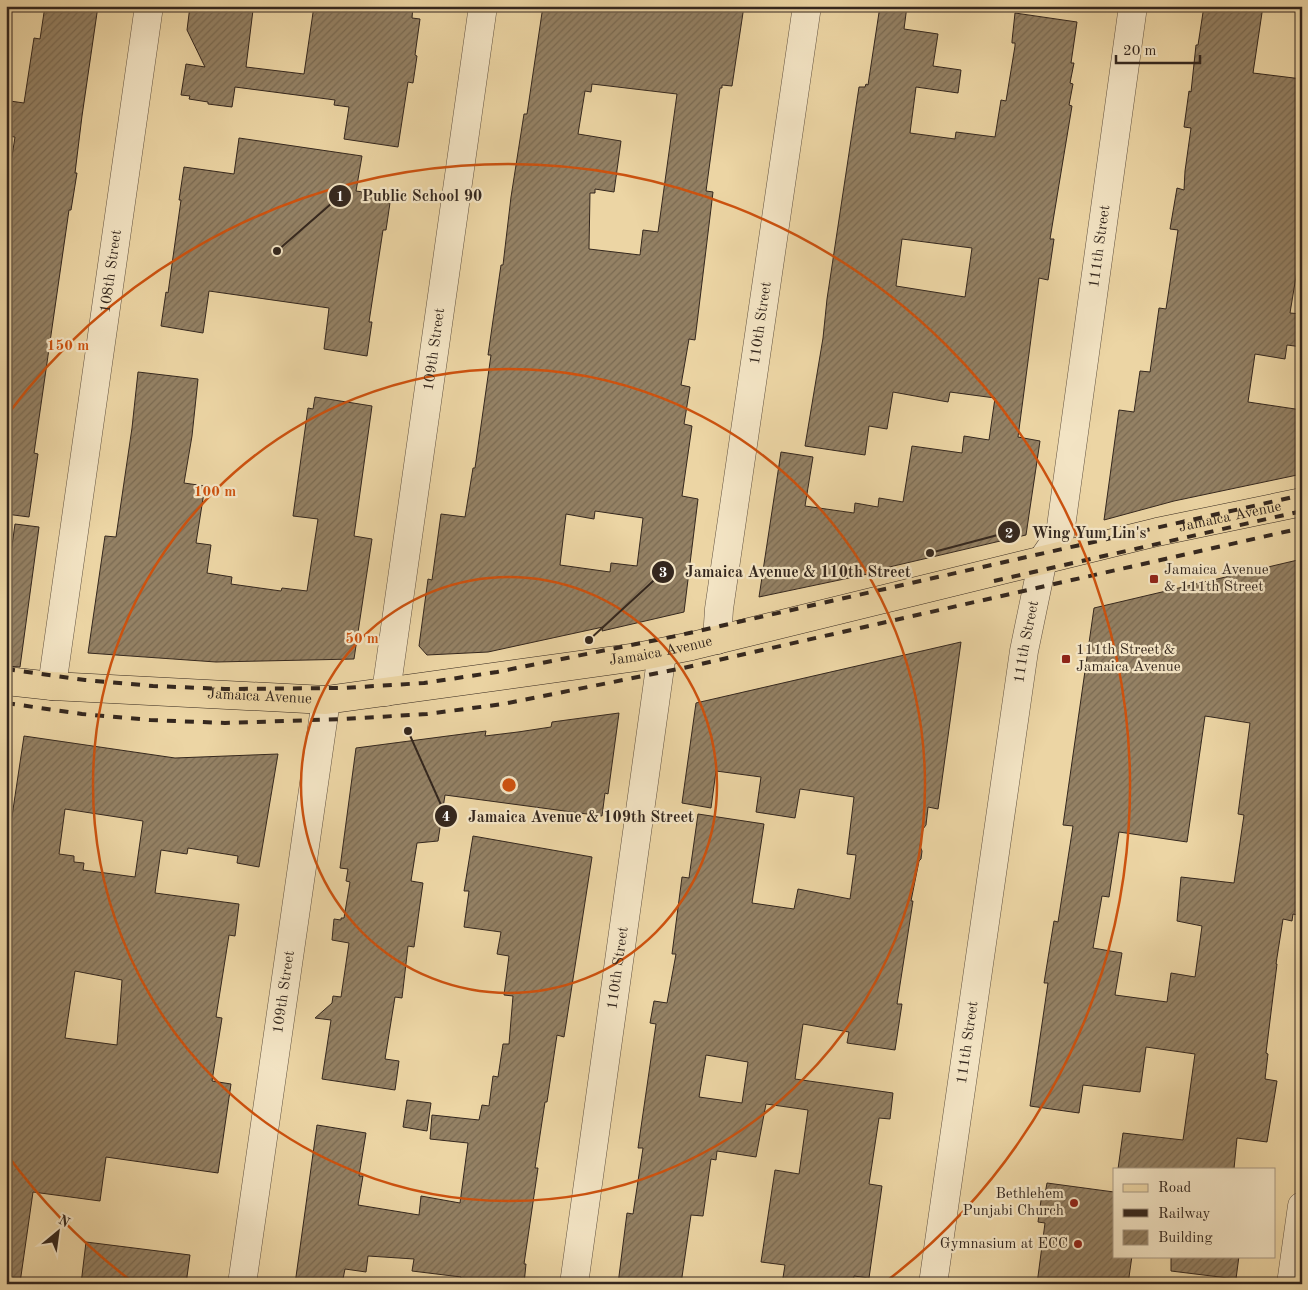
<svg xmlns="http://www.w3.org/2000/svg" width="1308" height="1290" viewBox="0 0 1308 1290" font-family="'Old Standard TT',serif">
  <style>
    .building { fill: url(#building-hatch); stroke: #34271e; fill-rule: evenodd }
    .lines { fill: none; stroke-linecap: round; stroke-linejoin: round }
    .minor-casing { stroke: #625240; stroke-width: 29 }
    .major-casing { stroke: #34271e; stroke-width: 29 }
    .minor { stroke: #f3e4c4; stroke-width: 28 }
    .major { stroke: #ecd5a4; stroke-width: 28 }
    .rail { stroke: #34271e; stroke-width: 4; stroke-dasharray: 9 9; stroke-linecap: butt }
    .ring { fill: none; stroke: #cd520f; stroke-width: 2.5 }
    .poi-dot { fill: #8f2418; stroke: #f3e4c4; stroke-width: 2 }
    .labels { text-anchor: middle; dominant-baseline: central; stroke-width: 4.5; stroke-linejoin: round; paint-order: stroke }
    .street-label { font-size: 15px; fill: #34271e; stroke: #f3e4c4 }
    .poi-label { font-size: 15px; fill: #34271e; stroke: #f3e4c4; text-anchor: start }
    .centre { fill: #cd520f; stroke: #f3e4c4; stroke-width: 2.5 }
    .ring-label { font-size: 15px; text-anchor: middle; font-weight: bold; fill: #cd520f; stroke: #f3e4c4; stroke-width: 4.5; stroke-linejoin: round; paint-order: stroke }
    .leader { fill: none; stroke: #34271e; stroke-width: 2 }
    .callout-dot { fill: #34271e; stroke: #f3e4c4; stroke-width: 2 }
    .mark-label { font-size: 15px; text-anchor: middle; font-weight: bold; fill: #fff }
    .callout-label { font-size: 16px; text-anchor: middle; font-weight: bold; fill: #34271e; stroke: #f3e4c4; stroke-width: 4.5; stroke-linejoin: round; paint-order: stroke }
  </style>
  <defs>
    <pattern id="building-hatch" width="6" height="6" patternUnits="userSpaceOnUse" patternTransform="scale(1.25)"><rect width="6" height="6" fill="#948164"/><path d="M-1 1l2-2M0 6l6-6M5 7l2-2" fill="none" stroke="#7a6a52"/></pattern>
  </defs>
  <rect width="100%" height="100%" fill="#ecd5a4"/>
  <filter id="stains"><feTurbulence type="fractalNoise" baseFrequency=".004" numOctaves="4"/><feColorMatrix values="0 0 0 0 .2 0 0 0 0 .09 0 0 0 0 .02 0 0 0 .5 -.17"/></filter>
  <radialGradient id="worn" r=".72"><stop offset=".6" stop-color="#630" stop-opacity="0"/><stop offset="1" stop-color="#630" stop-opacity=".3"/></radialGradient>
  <!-- building -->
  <path class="building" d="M45 6H98L82 116 75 173H77L71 210H69L34 453 38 454 29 517 6 514V194L15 137 6 136V128L10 101 24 103 34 38 40 39Z
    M190 6H225L253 10 246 67 304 74 314 6H413L412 18 420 19 415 55 417 56 413 83 408 82 398 147 344 139 349 107 334 105 335 100 235 87 232 107 208 104V102L189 99 190 96 181 95 186 64 205 67 187 30Z
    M543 6H744L732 86 722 85V88H720L706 191 713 192 695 340 689 339 681 385 690 387 684 424 692 426 682 496 698 499 684 612 602 631 603 627 488 652 427 655 419 646 428 579 432 580 441 514 465 517 473 468H475L491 355H488L501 265H503L511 197 524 114H527ZM592 84 677 94 658 232 643 230 640 255 589 249 590 193H595V189L614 192 621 141 578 134 585 91 591 92ZM595 511 643 518 637 566 611 563 610 572 560 565 566 514 594 519Z
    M880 6H907L904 29 938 34 933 66 961 70 958 93 916 87 910 133 955 139 956 132 995 137 1001 100 1006 101 1015 46V43H1012V41L1015 13 1077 22 1071 63H1074L1070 83 1073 84 1069 105 1072 106 1050 239H1054L1048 280 1039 278 1018 437 1040 441 1026 535 868 572V574L759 597 781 452 813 457 805 506 854 513 855 503 878 507 879 498 903 502 912 446 962 453 964 436 989 440 995 398 950 392 948 402 893 392 887 429 869 426 865 455 805 446 823 338 827 299 859 87H865L866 84 868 85ZM902 239 972 248 965 297 896 286Z
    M1204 6H1263L1253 73 1302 79V240L1290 313 1302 314V347L1287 345 1285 359 1255 354 1248 402 1302 410V474L1174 501 1104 520 1119 410 1134 412 1140 371 1150 372 1159 308 1166 309 1178 230 1170 229 1177 188 1184 190 1185 171 1191 128 1184 127 1189 91 1191 92 1196 45H1198Z
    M239 138 362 156 356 191 391 196 386 230H383L369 322H372L367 356 324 349 329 308 209 291 203 333 161 326 166 292 168 293 181 200H179L184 167 234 174Z
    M138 372 198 379 192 436 184 483 205 486 196 543 211 545 207 573 232 577 231 584 281 591 282 588 307 591 318 519 293 516 308 408 313 409 315 397 372 406 354 536 372 539 354 659 216 662 88 653 105 536 116 537 132 428Z
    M15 524 39 527 20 667 6 666V574H8Z
    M1302 559V916L1293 914 1292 921 1283 919 1276 964H1277L1266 1053 1268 1054 1265 1079 1277 1081 1267 1142 1237 1138 1234 1169H1118L1123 1133 1183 1140 1195 1054 1146 1047 1140 1092 1083 1085 1079 1113 1030 1106 1048 983H1044L1054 921 1058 922 1073 826 1063 825 1094 608ZM1205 716 1250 723 1238 814 1244 815 1234 883 1181 877 1177 921 1202 926 1195 977 1171 973 1167 1002 1115 995 1122 953 1093 948 1102 896 1109 897 1119 832 1187 842Z
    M961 642 938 809 928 807 926 825 923 829 920 846 922 851 921 859 919 861 911 901H913L897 1004H902L895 1050 847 1043 849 1032 803 1024 795 1079 893 1093 890 1119 879 1118 869 1184 882 1186 869 1278 854 1276 853 1284H782L785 1265 761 1262 775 1170 799 1174 808 1110 766 1104 756 1157 717 1151 716 1160 711 1159 703 1216 691 1215 681 1284H618L627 1213 633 1214 643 1148H638L656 1024 650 1023 654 1001 667 1003 676 954H672L682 877 689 878 698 814 764 824 752 903 794 909 798 889 850 899 856 855 847 854 854 797 800 789 795 818 756 812 761 777 716 771 711 808 682 803 696 703ZM706 1055 748 1062 742 1103 699 1097Z
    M619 713 608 794 605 793 602 816 445 795 438 841 417 843 411 881 423 883 414 947 408 946 402 998 395 997 385 1059 399 1061 395 1090 322 1079 331 1020 315 1018 332 1003 333 996 341 997 349 943 332 940 334 919 341 920V918H344L350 882 346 881 348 869 340 868 356 748 486 731 485 736 518 732 551 727 552 722Z
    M24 736 175 758 278 754 259 867 237 863 238 856 188 848 187 854 161 850 155 893 239 904 235 936 229 935 216 1017 222 1018 212 1081 231 1084 218 1173 106 1157 100 1201 33 1192 20 1283 6 1282V879L11 844 8 843ZM65 809 143 821 135 877 83 870 84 863 74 862V856L59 854ZM75 971 122 980 117 1045 65 1038Z
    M473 836 592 857 564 1037 557 1035 547 1102H545L535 1168H538L524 1264H526L524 1284H460L461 1277 412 1271 414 1259 368 1256 366 1272 345 1269 342 1284H295L317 1125 366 1133 359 1176H363L358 1205 419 1215 421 1196 460 1203 468 1143 430 1139 432 1115 479 1120 482 1105 489 1106 493 1076 498 1077 503 1044H509L513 996 504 995 509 956 497 954 501 932 464 927 469 891H464Z
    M407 1100 431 1103 427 1131 403 1127Z
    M1047 1183 1114 1192V1256H1132L1128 1284H1037L1045 1223 1038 1222 1042 1193 1045 1194Z
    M86 1242 190 1255 186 1284H81Z
    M1171 1256H1239L1236 1279 1171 1271Z"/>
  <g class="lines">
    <defs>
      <g id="minor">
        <path id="s1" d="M717 640 719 609 807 6"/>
        <path id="s2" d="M52 686 149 6"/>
        <path id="s3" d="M386 692 483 6"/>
        <path id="s4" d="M242 1284 326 700"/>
        <path id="s5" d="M574 1284 662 653"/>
        <path id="s6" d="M933 1284 1024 651 1043 559 1060 534 1133 6"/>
        <path d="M1291 1284 1302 1206"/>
      </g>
      <g id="major">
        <path id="s7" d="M6 681 52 686 326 700 637 657 692 646 1157 532 1302 502"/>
      </g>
    </defs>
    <!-- minor casing -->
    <use href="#minor" class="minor-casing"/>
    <!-- major casing -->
    <use href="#major" class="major-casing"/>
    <!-- minor -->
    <use href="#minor" class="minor"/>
    <!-- major -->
    <use href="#major" class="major"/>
    <!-- rail -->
    <path class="rail" d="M994 581 1302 511
      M6 669 85 680 153 686 225 689 343 688 424 683 497 672 676 636 1302 495
      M6 703 82 714 150 720 225 723 344 719 427 714 503 704 683 668 1302 528"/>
  </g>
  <!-- distance rings -->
  <g class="ring">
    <circle cx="509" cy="785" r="208"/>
    <circle cx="509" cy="785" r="416"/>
    <path d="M134 1283A623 623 0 0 1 8 1156M8 414A623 623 0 1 1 884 1283"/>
  </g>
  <!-- markers -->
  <g class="poi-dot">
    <rect x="1149" y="574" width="10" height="10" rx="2.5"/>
    <rect x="1061" y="654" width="10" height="10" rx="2.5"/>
    <circle cx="1074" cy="1203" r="5"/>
    <circle cx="1078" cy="1244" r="5"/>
  </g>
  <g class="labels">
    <!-- street labels -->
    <g class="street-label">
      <text stroke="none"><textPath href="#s6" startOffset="1054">111th Street</textPath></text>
      <text stroke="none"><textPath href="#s2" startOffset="419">108th Street</textPath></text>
      <text stroke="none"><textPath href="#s1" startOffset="320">110th Street</textPath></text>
      <text stroke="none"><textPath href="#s3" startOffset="346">109th Street</textPath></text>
      <text stroke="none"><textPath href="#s7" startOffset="1244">Jamaica Avenue</textPath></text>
      <text stroke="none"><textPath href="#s6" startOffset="649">111th Street</textPath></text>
      <text stroke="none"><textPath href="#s7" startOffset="659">Jamaica Avenue</textPath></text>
      <text stroke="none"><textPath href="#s7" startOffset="254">Jamaica Avenue</textPath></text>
      <text stroke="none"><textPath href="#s5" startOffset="319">110th Street</textPath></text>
      <text stroke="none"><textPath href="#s4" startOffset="295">109th Street</textPath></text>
      <text stroke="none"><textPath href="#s6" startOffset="244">111th Street</textPath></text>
    </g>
    <!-- poi labels -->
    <g class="poi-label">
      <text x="1164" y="570">Jamaica Avenue<tspan x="1164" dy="17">&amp; 111th Street</tspan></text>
      <text x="1076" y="650">111th Street &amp;<tspan x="1076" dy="17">Jamaica Avenue</tspan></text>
      <text x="1064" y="1194" text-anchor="end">Bethlehem<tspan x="1064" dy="17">Punjabi Church</tspan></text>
      <text x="1068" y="1244" text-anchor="end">Gymnasium at ECC</text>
    </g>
  </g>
  <circle cx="509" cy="785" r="8" class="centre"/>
  <g class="ring-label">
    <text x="68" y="350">150 m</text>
    <text x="215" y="496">100 m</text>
    <text x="362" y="643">50 m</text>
  </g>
  <!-- callouts -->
  <path class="leader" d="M277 251L340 196M930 553L1009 532M589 640L663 572M408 731L446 816"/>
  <g class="callout-dot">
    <circle cx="277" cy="251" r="5"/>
    <circle cx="930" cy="553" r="5"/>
    <circle cx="589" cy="640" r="5"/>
    <circle cx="408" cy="731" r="5"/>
    <circle cx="340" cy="196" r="12"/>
    <circle cx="1009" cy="532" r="12"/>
    <circle cx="663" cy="572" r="12"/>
    <circle cx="446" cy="816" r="12"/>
  </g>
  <g class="mark-label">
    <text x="340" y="201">1</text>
    <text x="1009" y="538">2</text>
    <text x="663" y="577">3</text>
    <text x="446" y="821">4</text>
  </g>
  <g class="callout-label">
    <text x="422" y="201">Public School 90</text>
    <text x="1089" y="538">Wing Yum Lin's</text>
    <text x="798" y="577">Jamaica Avenue &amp; 110th Street</text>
    <text x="581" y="822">Jamaica Avenue &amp; 109th Street</text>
  </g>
  <!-- margin -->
  <rect width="1308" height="1290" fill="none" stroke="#ecd5a4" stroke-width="25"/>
  <rect x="8" y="8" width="1293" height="1275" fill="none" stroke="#34271e" stroke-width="2.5"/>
  <rect x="12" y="12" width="1283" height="1265" fill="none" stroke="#34271e"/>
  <!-- legend -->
  <rect x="1113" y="1168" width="162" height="90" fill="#f3e4c4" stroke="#a79882"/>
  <rect x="1123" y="1184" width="25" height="8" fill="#ecd5a4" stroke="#a79882"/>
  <text x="1158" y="1192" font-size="15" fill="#34271e">Road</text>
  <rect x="1123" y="1209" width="25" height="8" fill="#34271e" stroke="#a79882"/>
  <text x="1158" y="1218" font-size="15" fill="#34271e">Railway</text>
  <rect x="1123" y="1230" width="25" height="15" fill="url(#building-hatch)" stroke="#a79882"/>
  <text x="1158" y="1242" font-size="15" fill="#34271e">Building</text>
  <!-- north arrow -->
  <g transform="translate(58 1232) rotate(29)" stroke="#f3e4c4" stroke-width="4" paint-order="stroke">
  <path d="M0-4L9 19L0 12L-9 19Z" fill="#34271e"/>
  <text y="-8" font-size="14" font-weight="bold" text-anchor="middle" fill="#34271e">N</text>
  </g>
  <!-- scale -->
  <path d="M1116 55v8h84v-8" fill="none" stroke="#34271e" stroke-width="2.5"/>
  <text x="1123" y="55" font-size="15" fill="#34271e" stroke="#f3e4c4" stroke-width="4" paint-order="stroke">20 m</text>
  <rect width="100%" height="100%" filter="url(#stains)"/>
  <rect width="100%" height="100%" fill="url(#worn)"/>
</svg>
